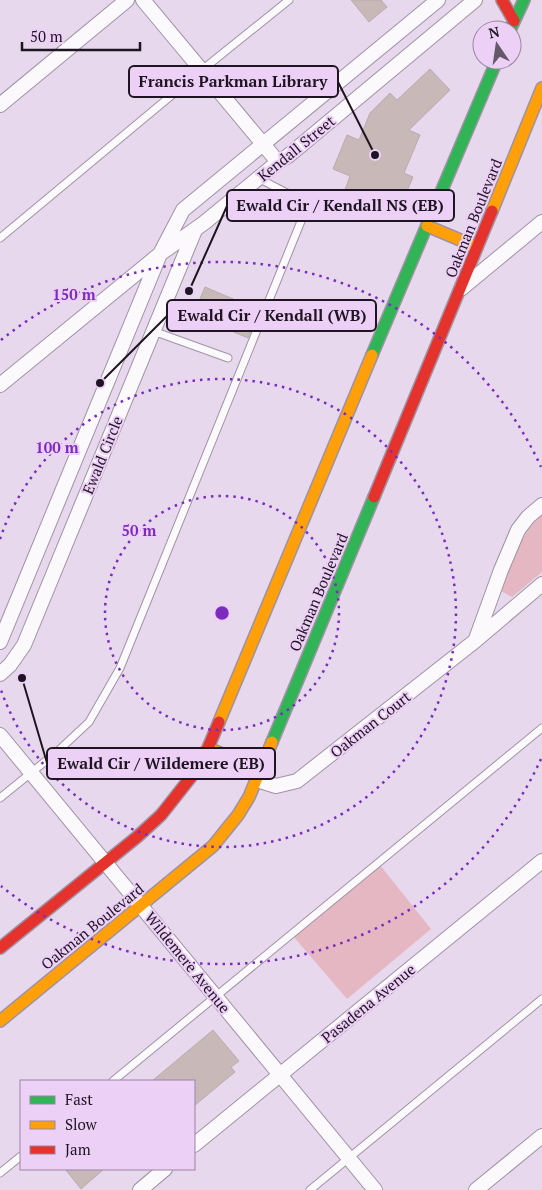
<svg xmlns="http://www.w3.org/2000/svg" width="542" height="1190" viewBox="0 0 542 1190" font-family="'PT Serif',serif">
  <style>
    .green { fill: #e5b7c2 }
    .building { fill: #c8b9b8; stroke: #b8acaf }
    .lines { fill: none; stroke-linecap: round; stroke-linejoin: round }
    .lane-casing { stroke: #9e93a3; stroke-width: 9 }
    .street-casing { stroke: #9e93a3; stroke-width: 16 }
    .fast-casing { stroke: #9e93a3; stroke-width: 14 }
    .slow-casing { stroke: #9e93a3; stroke-width: 14 }
    .jam-casing { stroke: #9e93a3; stroke-width: 14 }
    .lane { stroke: #fcf9fc; stroke-width: 7 }
    .street { stroke: #fcf9fc; stroke-width: 14 }
    .fast { stroke: #30b455; stroke-width: 11 }
    .slow { stroke: #ff9f0a; stroke-width: 11 }
    .jam { stroke: #e5322d; stroke-width: 11 }
    .ring { fill: none; stroke: #7b2cbf; stroke-width: 2.5; stroke-dasharray: 2.5 5 }
    .labels { text-anchor: middle; dominant-baseline: central; stroke-width: 4; stroke-linejoin: round; paint-order: stroke }
    .street-label { font-size: 15px; fill: #1f1522; stroke: #ecd0f6 }
    .centre { fill: #7b2cbf; stroke: #ecd0f6; stroke-width: 2.5 }
    .ring-label { font-size: 15px; text-anchor: middle; font-weight: bold; fill: #7b2cbf; stroke: #ecd0f6; stroke-width: 4; stroke-linejoin: round; paint-order: stroke }
    .leader { fill: none; stroke: #1f1522; stroke-width: 2 }
    .callout-dot { fill: #1f1522; stroke: #ecd0f6; stroke-width: 2 }
    .callout { fill: #ecd0f6; stroke: #1f1522; stroke-width: 2 }
    .callout-label { font-size: 16px; text-anchor: middle; font-weight: bold; fill: #1f1522 }
  </style>
  <rect width="100%" height="100%" fill="#e8d8ee"/>
  <!-- green -->
  <path class="green" d="M542 515V572L512 597 501 591C511 565 520 533 542 515Z
    M380 865 431 929 347 999 293 936Z"/>
  <!-- building -->
  <path class="building" d="M351 0H381L387 7 369 22Z
    M430 69 450 90 409 130 420 135 404 173 413 177 403 201 390 196 382 214 360 205 363 197 345 190 350 176 333 169 347 135 359 140 370 113 390 93 397 100Z
    M205 287 259 310 248 338 193 315Z
    M213 1030 239 1061 231 1067 235 1072 212 1091 194 1106V1081H152Z
    M65 1169H104L81 1189Z"/>
  <g class="lines">
    <defs>
      <path id="lane" d="M0 238 202 70 289 0
        M153 331 228 358
        M0 798 58 751 89 722 120 668 308 204 258 178
        M113 1081 542 728
        M0 1173 21 1156
        M310 1190 542 999"/>
      <path id="street" d="M143 0 278 162
        M0 105 127 0
        M462 288 542 222
        M0 385 160 254 204 223 278 162 288 156 475 0
        M476 639 501 570 518 530 528 517 542 505
        M0 642 160 254 183 210 438 0
        M0 674 10 665 24 645 195 230
        M0 735 375 1190
        M257 780 276 786 297 781 475 641 542 584
        M194 1145 542 861
        M140 1190 165 1169
        M476 1190 542 1136"/>
      <path id="fast" d="M510 30 524 0
        M372 355 497 60
        M272 742 374 497"/>
      <path id="slow" d="M492 211 542 88
        M427 226 477 247
        M219 722 372 355
        M208 748 260 770
        M0 1021 213 846 238 815 249 797 272 742"/>
      <path id="jam" d="M502 0 514 21
        M374 497 492 211
        M0 948 137 837 161 815 191 777 208 748 219 722"/>
    </defs>
    <!-- lane casing -->
    <use href="#lane" class="lane-casing"/>
    <!-- street casing -->
    <use href="#street" class="street-casing"/>
    <!-- fast casing -->
    <use href="#fast" class="fast-casing"/>
    <!-- slow casing -->
    <use href="#slow" class="slow-casing"/>
    <!-- jam casing -->
    <use href="#jam" class="jam-casing"/>
    <!-- lane -->
    <use href="#lane" class="lane"/>
    <!-- street -->
    <use href="#street" class="street"/>
    <!-- fast -->
    <use href="#fast" class="fast"/>
    <!-- slow -->
    <use href="#slow" class="slow"/>
    <!-- jam -->
    <use href="#jam" class="jam"/>
  </g>
  <!-- distance rings -->
  <g class="ring">
    <circle cx="222" cy="613" r="117"/>
    <path d="M0 539A234 234 0 1 1 0 687"/>
    <path d="M541 759A351 351 0 0 1 1 886M1 340A351 351 0 0 1 541 467"/>
  </g>
  <g class="labels">
    <!-- street labels -->
    <g class="street-label">
      <text transform="translate(296 148) rotate(-39)">Kendall Street</text>
      <text transform="translate(473 218) rotate(-68)">Oakman Boulevard</text>
      <text transform="translate(102 455) rotate(-68)">Ewald Circle</text>
      <text transform="translate(318 592) rotate(-67)">Oakman Boulevard</text>
      <text transform="translate(370 724) rotate(-38)">Oakman Court</text>
      <text transform="translate(92 926) rotate(-39)">Oakman Boulevard</text>
      <text transform="translate(188 962) rotate(51)">Wildemere Avenue</text>
      <text transform="translate(368 1003) rotate(-39)">Pasadena Avenue</text>
    </g>
  </g>
  <circle cx="222" cy="613" r="8" class="centre"/>
  <g class="ring-label">
    <text x="74" y="300">150 m</text>
    <text x="57" y="453">100 m</text>
    <text x="139" y="536">50 m</text>
  </g>
  <!-- callouts -->
  <path class="leader" d="M375 155L338 82M189 291L227 206M100 383L167 316M22 678L47 763"/>
  <g class="callout-dot">
    <circle cx="375" cy="155" r="5"/>
    <circle cx="189" cy="291" r="5"/>
    <circle cx="100" cy="383" r="5"/>
    <circle cx="22" cy="678" r="5"/>
  </g>
  <g class="callout">
    <rect x="129" y="66" width="209" height="31" rx="5"/>
    <rect x="227" y="190" width="227" height="31" rx="5"/>
    <rect x="167" y="300" width="209" height="31" rx="5"/>
    <rect x="47" y="748" width="228" height="31" rx="5"/>
  </g>
  <g class="callout-label">
    <text x="233" y="87">Francis Parkman Library</text>
    <text x="340" y="211">Ewald Cir / Kendall NS (EB)</text>
    <text x="272" y="321">Ewald Cir / Kendall (WB)</text>
    <text x="161" y="769">Ewald Cir / Wildemere (EB)</text>
  </g>
  <!-- legend -->
  <rect x="20" y="1080" width="175" height="90" fill="#ecd0f6" stroke="#9a85a1"/>
  <rect x="30" y="1096" width="25" height="8" fill="#30b455" stroke="#9a85a1"/>
  <text x="65" y="1105" font-size="15" fill="#1f1522">Fast</text>
  <rect x="30" y="1121" width="25" height="8" fill="#ff9f0a" stroke="#9a85a1"/>
  <text x="65" y="1130" font-size="15" fill="#1f1522">Slow</text>
  <rect x="30" y="1146" width="25" height="8" fill="#e5322d" stroke="#9a85a1"/>
  <text x="65" y="1155" font-size="15" fill="#1f1522">Jam</text>
  <!-- north arrow -->
  <g transform="translate(497 45) rotate(347)"><circle r="24" fill="#ecd0f6" stroke="#9a85a1"/>
  <path d="M0-4L9 19L0 12L-9 19Z" fill="#655969"/>
  <text y="-8" font-size="14" font-weight="bold" text-anchor="middle" fill="#1f1522">N</text>
  </g>
  <!-- scale -->
  <path d="M22 42v8h118v-8" fill="none" stroke="#1f1522" stroke-width="2.5"/>
  <text x="30" y="42" font-size="15" fill="#1f1522" stroke="#ecd0f6" stroke-width="4" paint-order="stroke">50 m</text>
</svg>
